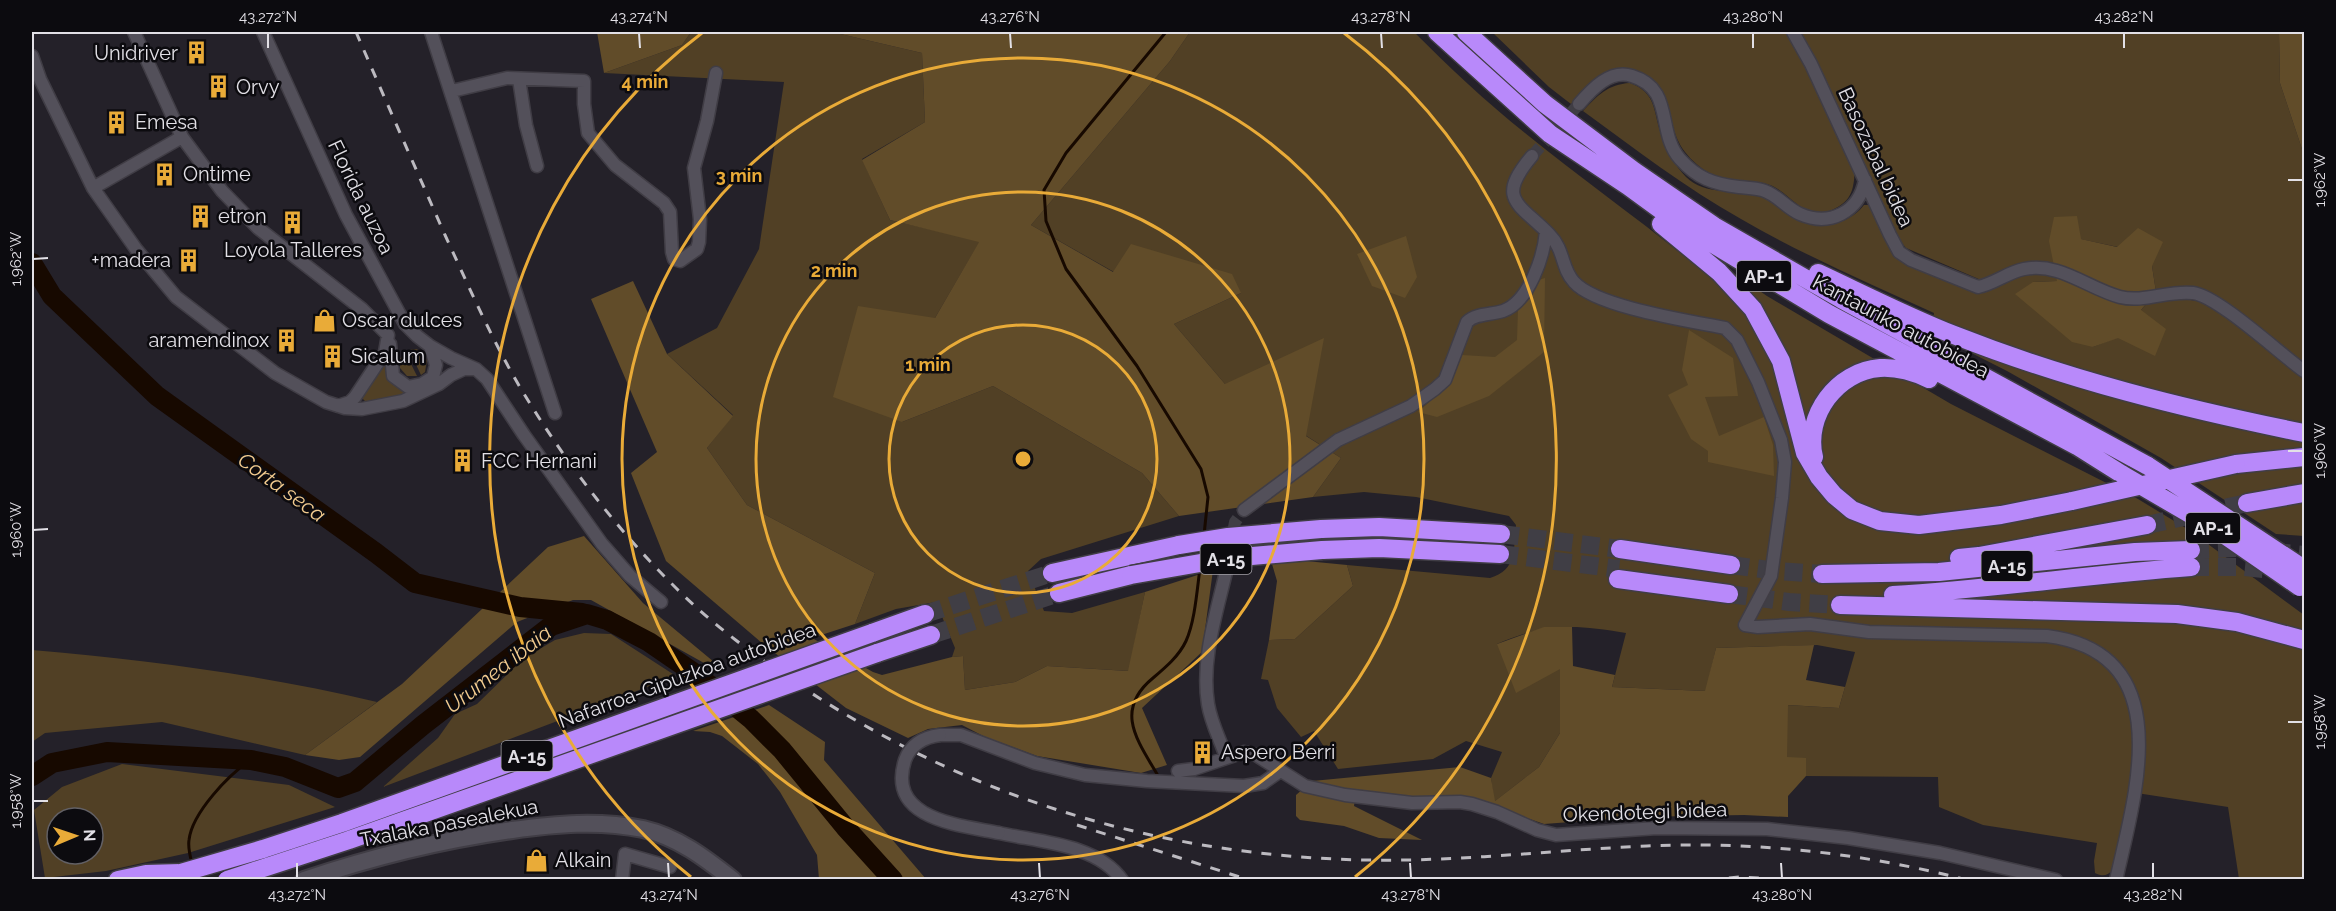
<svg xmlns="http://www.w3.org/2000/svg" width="2336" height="911" viewBox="0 0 2336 911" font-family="Raleway,sans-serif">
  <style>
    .green { fill: #514025; fill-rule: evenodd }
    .forest { fill: #614c29 }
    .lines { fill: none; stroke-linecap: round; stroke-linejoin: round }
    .stream { stroke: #170900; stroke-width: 3 }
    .river { stroke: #170900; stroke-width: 20 }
    .street-tunnel { stroke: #403e45; stroke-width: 12; stroke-dasharray: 12 6; stroke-linecap: butt }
    .highway-tunnel { stroke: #403e45; stroke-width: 18; stroke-dasharray: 18 9; stroke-linecap: butt }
    .street-casing { stroke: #403d45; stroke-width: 15 }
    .secondary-casing { stroke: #403d45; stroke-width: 20 }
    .highway-casing { stroke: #403d45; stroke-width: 21 }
    .street { stroke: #53505a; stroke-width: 12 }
    .secondary { stroke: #53505a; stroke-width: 16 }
    .highway { stroke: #b889fa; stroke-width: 18 }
    .rail { stroke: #bcbac0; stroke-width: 3; stroke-dasharray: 10 10; stroke-linecap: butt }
    .street-bridge-casing { stroke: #403d45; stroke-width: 15; stroke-linecap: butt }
    .highway-bridge-casing { stroke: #403d45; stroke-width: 21; stroke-linecap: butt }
    .street-bridge { stroke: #53505a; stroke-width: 12 }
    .highway-bridge { stroke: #b889fa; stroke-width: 18 }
    .ticks { fill: none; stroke: #e2e0e6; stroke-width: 2 }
    .ring { fill: none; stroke: #e9ab38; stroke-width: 3 }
    .labels { text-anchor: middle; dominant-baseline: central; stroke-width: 5; stroke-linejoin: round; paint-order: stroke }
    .shield { fill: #0c0b0f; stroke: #a2a0a6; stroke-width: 1.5 }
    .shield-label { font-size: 18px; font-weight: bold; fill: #e2e0e6 }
    .poi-label { font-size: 20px; fill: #e2e0e6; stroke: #0c0b0f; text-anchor: start }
    .street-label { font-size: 20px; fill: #e2e0e6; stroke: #0c0b0f }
    .water-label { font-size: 21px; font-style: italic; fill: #f2cb8f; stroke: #0c0b0f }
    .centre { fill: #e9ab38; stroke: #0c0b0f; stroke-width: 3 }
    .ring-label { font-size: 18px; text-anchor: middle; font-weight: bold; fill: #e9ab38; stroke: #0c0b0f; stroke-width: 5; stroke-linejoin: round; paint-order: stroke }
    .neatline { fill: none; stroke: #e2e0e6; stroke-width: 2 }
    .ticks-label { font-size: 15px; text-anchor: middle; fill: #e2e0e6 }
  </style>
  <rect width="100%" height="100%" fill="#242129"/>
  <!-- green -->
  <path class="green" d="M691 32H832L922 53 925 122 862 159 890 220 980 241 935 318 902 422 993 386 1142 473 1179 516 1041 559 1028 571 1044 611 1072 613 1145 592 1129 671 1047 666 1015 682 965 690 963 656 952 657 955 648 936 602 896 609 855 624 875 573 747 505 707 448 733 415 667 354 717 328 759 249 784 82 604 73 682 45Z
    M1190 32H1414C1449 67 1486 102 1525 133 1588 184 1654 230 1716 282L1729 270 1767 296 1951 404 2138 499 2189 530 2304 615V879H2239L2228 807 2130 792 2114 869C2107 876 2103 877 2095 873L2094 861 2097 843 1983 825 1939 807 1938 777 1806 776V758H1787V705L1839 708 1855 652 1817 645 1716 648 1706 691 1612 687 1626 633C1575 624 1544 623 1497 644L1560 668V733L1539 767 1494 802 1491 778 1502 752 1466 741 1433 759 1338 769 1314 731 1301 737 1277 708 1268 680 1261 679 1269 640 1295 639 1353 586 1347 565 1490 578C1518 569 1513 550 1516 525L1509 516 1416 497 1364 492 1313 497 1341 458 1225 384 1174 324 1241 293 1114 272 1031 225 1170 61Z
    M1492 32H1789L1855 166C1854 184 1854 199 1836 208 1802 226 1791 188 1763 183 1755 181 1747 184 1740 183 1718 180 1699 170 1685 152 1662 121 1679 88 1636 71 1609 60 1586 87 1571 104L1549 87Z
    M1799 32H2279L2280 83 2304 155V366L2205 291 2187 288 2156 292 2152 266 2118 247 2080 239 2054 266 1981 280 1906 248 1896 236 1832 96Z
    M1630 83C1657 93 1653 111 1661 134 1666 149 1675 166 1686 177 1705 196 1737 189 1760 196 1773 200 1780 209 1790 216 1814 231 1847 227 1864 205H1870L1895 252 1977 288 2022 274 2056 273 2058 281 2033 282 2093 347 2118 337 2147 303 2180 298 2207 303 2240 325 2304 377V536L2276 534 2161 458 2007 371 1932 333 1934 313C1869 283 1803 255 1741 219 1686 188 1635 149 1583 111 1597 96 1608 84 1630 83Z
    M416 349 421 351 427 360 425 372 421 375 409 350Z
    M405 352 417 376H407L400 368V359Z
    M385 363C388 381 394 389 413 393L366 402 361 397Z
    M584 633 611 634 676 676 383 787 438 738 455 714 477 704 524 658 555 640Z
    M32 650C148 660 263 675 377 702L305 755 162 722 45 733 32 742Z
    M122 764 289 785 335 807 188 853 106 871 45 878 34 810 62 787ZM57 818H93V854H57Z"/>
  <!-- forest -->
  <path class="forest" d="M597 32H691L682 45 604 73Z
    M832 32H1190L1170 61 1031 225 1113 272 1131 244 1232 274 1241 293 1174 324 1225 384 1324 338 1306 436 1341 458 1313 497 1179 516 1142 473 993 386 902 422 833 397 858 306 935 318 979 242 890 220 862 160 925 122 922 53Z
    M2279 32H2304V155L2280 83Z
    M2077 216 2081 239 2117 247 2138 228 2163 242 2152 266 2156 292 2141 310 2166 329 2155 356 2118 338 2093 347 2072 342 2015 294 2033 282 2057 281 2049 241 2054 217Z
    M1406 236 1417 277 1405 298 1372 286 1357 254Z
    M1545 278 1544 352 1489 396 1437 417 1418 412 1443 390 1462 355 1495 357 1517 340 1518 309 1535 281Z
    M633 281 667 354 733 416 707 448 747 505 875 573 855 624 812 638 873 672 882 675 952 657 963 656 965 690 1015 682 1047 666 1128 671 1145 592 1213 570 1202 652 1142 708 1167 765 1141 773 1037 756 985 737 962 725 928 729 908 738 846 708 762 643 666 561 631 473 657 452 591 299Z
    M1689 330 1733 358 1738 396 1705 397 1719 436 1764 417 1773 445 1774 476 1708 462V451L1691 439 1668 395 1688 385 1682 370Z
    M584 536 643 603 714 662 704 663 591 600H573L517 622 360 757 339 760 305 755 402 684 548 547Z
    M1306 561 1347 565 1353 586 1295 639 1269 640 1277 581 1272 564Z
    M1544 627H1572L1573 666 1615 675 1612 687 1705 691 1716 648 1814 645 1806 680 1845 687 1839 708 1788 705 1787 757 1806 758V776L1788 796V817L1744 815 1637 817 1544 824 1498 808 1356 792 1354 806 1422 840 1379 838 1344 826 1300 820 1296 816V795L1312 781 1460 767 1491 778 1495 801 1539 767 1560 733V669L1516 693 1497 644Z
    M769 705 825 742 824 760 926 879H819L817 855 780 792 758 764 722 736 710 732 693 731Z"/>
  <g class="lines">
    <!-- stream -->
    <path class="stream" d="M1166 32 1066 153 1044 190 1046 221 1066 269 1137 366 1201 469 1208 497 1204 535
      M1157 774C1137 740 1114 710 1153 678 1166 667 1179 656 1186 641 1195 621 1197 590 1200 568
      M192 863C190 856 188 847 189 840 192 813 229 774 251 760"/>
    <!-- river -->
    <path class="river" d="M32 263 52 296 157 396 376 553 415 583 520 607 582 613
      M32 776 52 763 107 752 251 760 285 767 338 788 355 782 423 725 551 626 587 614 607 620 649 642 697 675 751 719 782 750 845 827 893 880"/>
    <!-- street-tunnel -->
    <path class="street-tunnel" d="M1532 156 1579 104
      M1227 565 1235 522 1244 510"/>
    <!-- highway-tunnel -->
    <path class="highway-tunnel" d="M2147 525 2247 503
      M1501 534 1620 549
      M2191 550 2239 548 2304 555
      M1500 554 1619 569
      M1731 565 1777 571 1822 574
      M2191 567H2245L2282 571
      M1729 594 1789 602 1840 605
      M925 614 1052 573
      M931 635 1059 593"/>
    <defs>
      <path id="street" d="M134 32 182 137 222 191 258 228 362 309 388 335 385 352 355 397 350 402 338 406
        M263 32 346 215 405 324 417 336 430 346 451 358 476 369 487 379 524 435 602 544 630 576 661 602
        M431 32 555 413
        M1793 32 1811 64 1890 235 1899 252 1911 260 1978 287C1994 284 2008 272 2024 269 2060 262 2087 288 2120 297 2144 303 2168 290 2193 293 2218 296 2280 354 2304 371
        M32 56 40 79 93 188 136 249 176 297 275 373 326 402 345 408 362 409 403 401 439 384 451 375 464 369H474
        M519 79 526 125 537 166
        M452 91 507 78 584 81V104L588 133 615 165 664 203 670 212 672 252 674 259 680 261 697 249 699 242 700 219 694 168 707 121 716 73
        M1579 104C1592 89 1610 69 1632 76 1675 89 1656 132 1680 159 1697 178 1713 184 1739 187 1747 188 1755 188 1762 190 1777 194 1786 208 1800 214 1830 227 1859 212 1865 180
        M1532 156C1496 199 1517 202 1549 234 1565 250 1561 268 1574 282 1596 307 1690 321 1725 328L1737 340 1758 382 1781 440 1785 462 1782 498 1771 576 1745 625 1758 627 1810 624 1869 632 2047 636C2179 653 2136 792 2116 880
        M93 188 182 137
        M390 344 393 376 408 387 422 384 433 377 436 365 430 346
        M1244 510 1338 440 1411 406 1435 389 1445 380 1467 322C1476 313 1491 315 1503 311 1529 302 1544 256 1546 231
        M1226 572C1216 615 1201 660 1208 704 1211 723 1220 739 1226 757
        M940 735H961L1035 763 1085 775 1147 781 1244 786 1263 783 1280 771
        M1178 771 1194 769 1244 752 1256 755 1305 786 1345 795 1412 803 1460 802 1472 804 1497 812 1537 830 1556 835 1657 828 1767 829 1848 838 1940 853 2056 880
        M999 833C1039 842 1097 844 1122 880
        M622 880 625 854 670 867"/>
      <path id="secondary" d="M304 880C372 857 441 840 512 830 556 824 598 820 643 829 678 837 705 858 733 880"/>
      <path id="highway" d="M1437 32 1550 134 1628 186 1680 224 1829 314 2077 446 2123 475
        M1466 32 1545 104 1634 171 1714 226 1841 299 2148 466
        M1661 224 1719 272 1753 309 1781 361 1805 453 1819 477 1834 495 1852 510 1880 521 1919 525 2001 515 2072 501
        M1818 273C1863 294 1908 317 1954 335 2068 380 2185 409 2304 433
        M1814 457C1804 416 1837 371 1880 368 1897 367 1914 372 1929 379
        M2236 464 2304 457
        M2247 503 2304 493
        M1321 529 1379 527 1501 534
        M1620 549 1731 565
        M1322 550 1379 548 1500 554
        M1959 558 1979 556 2147 525
        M1052 573 1179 545
        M1822 574 1939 572 2135 552 2191 550
        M1618 579 1729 594
        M1059 593 1131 575
        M1893 595C1993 589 2092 574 2191 567
        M1840 605 2177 614 2237 622 2304 640
        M872 633 925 614
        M877 653 931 635
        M118 880 146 874 181 873"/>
    </defs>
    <!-- street casing -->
    <use href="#street" class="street-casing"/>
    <!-- secondary casing -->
    <use href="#secondary" class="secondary-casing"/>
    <!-- highway casing -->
    <use href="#highway" class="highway-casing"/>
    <!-- street -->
    <use href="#street" class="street"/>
    <!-- secondary -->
    <use href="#secondary" class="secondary"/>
    <!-- highway -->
    <use href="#highway" class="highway"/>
    <!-- rail -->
    <path class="rail" d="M356 32C385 99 415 167 445 235 469 287 492 340 521 389 564 460 616 529 676 588 719 631 768 665 819 698 984 803 1169 856 1364 860 1459 862 1552 850 1647 846 1753 841 1864 853 1967 880
      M1077 825 1249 880
      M1709 880 1740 877 1800 880"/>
    <defs>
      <path id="street-bridge" d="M940 735C924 737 911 744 905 760 886 820 960 825 999 833"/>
      <path id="highway-bridge" d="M2148 466 2304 569
        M2123 475 2219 531 2300 587
        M2072 501 2236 464
        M1179 545 1228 537 1321 529
        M1131 575 1229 558 1322 550
        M181 873 263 849 342 823 872 633
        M227 880 349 840 877 653"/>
    </defs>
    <!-- street-bridge casing -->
    <use href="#street-bridge" class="street-bridge-casing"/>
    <!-- highway-bridge casing -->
    <use href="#highway-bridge" class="highway-bridge-casing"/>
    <!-- street-bridge -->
    <use href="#street-bridge" class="street-bridge"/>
    <!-- highway-bridge -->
    <use href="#highway-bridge" class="highway-bridge"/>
  </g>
  <!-- ticks -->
  <path class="ticks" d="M268 33V48M639 33 640 48M1010 33 1011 48M1381 33 1382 48M1753 33V48M2124 33V48M2288 180H2303M33 259 48 258M2288 451H2303M33 530 48 529M2288 722H2303M33 801H48M297 863V878M668 863 669 878M1039 863 1040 878M1410 863 1411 878M1781 863 1782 878M2153 863V878"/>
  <!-- distance rings -->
  <g class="ring">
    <circle cx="1023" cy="459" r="134"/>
    <circle cx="1023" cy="459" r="267"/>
    <circle cx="1023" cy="459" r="401"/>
    <path d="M691 877A534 534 0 0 1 702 33M1344 33A534 534 0 0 1 1355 877"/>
  </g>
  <!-- icons -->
  <defs>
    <symbol id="building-bare" viewBox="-9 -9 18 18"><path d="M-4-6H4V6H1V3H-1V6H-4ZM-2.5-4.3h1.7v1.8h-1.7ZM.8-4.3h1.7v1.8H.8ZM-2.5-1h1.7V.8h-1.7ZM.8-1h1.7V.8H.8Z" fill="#e9ab38" stroke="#0c0b0f" stroke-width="2.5" paint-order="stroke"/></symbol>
    <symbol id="shop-bare" viewBox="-9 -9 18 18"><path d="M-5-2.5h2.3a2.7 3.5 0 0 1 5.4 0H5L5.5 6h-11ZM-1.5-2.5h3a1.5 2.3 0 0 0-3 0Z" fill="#e9ab38" stroke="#0c0b0f" stroke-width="2.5" paint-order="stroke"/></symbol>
  </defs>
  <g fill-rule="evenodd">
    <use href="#building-bare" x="180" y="36" width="33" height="33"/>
    <use href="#building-bare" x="202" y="70" width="33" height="33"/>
    <use href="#building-bare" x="100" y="106" width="33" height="33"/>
    <use href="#building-bare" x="148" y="158" width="33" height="33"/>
    <use href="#building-bare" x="184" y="200" width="33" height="33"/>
    <use href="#building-bare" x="276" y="206" width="33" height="33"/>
    <use href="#building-bare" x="172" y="244" width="33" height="33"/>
    <use href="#shop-bare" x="308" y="304" width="33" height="33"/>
    <use href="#building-bare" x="270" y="324" width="33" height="33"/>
    <use href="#building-bare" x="316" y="340" width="33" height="33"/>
    <use href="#building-bare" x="446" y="444" width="33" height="33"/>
    <use href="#building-bare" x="1186" y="736" width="33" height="33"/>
    <use href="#shop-bare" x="520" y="844" width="33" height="33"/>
  </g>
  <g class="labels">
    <!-- shield labels -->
    <g class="shield">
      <rect x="1737" y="261" width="54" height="30" rx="4.5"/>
      <rect x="2186" y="513" width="54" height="30" rx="4.5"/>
      <rect x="1200.5" y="544" width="51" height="30" rx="4.5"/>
      <rect x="1981.5" y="551" width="51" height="30" rx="4.5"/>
      <rect x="501.5" y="741" width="51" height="30" rx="4.5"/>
    </g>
    <g class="shield-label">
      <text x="1764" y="276">AP-1</text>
      <text x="2213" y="528">AP-1</text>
      <text x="1226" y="559">A-15</text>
      <text x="2007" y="566">A-15</text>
      <text x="527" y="756">A-15</text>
    </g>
    <!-- poi labels -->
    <g class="poi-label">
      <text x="178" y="53" text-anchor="end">Unidriver</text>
      <text x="236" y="87">Orvy</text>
      <text x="135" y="122">Emesa</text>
      <text x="183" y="174">Ontime</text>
      <text x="218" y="216">etron</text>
      <text x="293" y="250" text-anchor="middle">Loyola Talleres</text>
      <text x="171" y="260" text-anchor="end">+madera</text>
      <text x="342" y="320">Oscar dulces</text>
      <text x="269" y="340" text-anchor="end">aramendinox</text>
      <text x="351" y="356">Sicalum</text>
      <text x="481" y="461">FCC Hernani</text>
      <text x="1221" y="752">Aspero Berri</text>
      <text x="555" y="860">Alkain</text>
    </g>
    <!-- street labels -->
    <g class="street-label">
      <text transform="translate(1876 157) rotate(65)">Basozabal bidea</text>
      <text transform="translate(361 197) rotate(64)">Florida auzoa</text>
      <text transform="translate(1901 326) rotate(28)">Kantauriko autobidea</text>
      <text transform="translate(687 675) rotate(-20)">Nafarroa-Gipuzkoa autobidea</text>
      <text transform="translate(1645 812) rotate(-2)">Okendotegi bidea</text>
      <text transform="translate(449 823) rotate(-11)">Txalaka pasealekua</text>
    </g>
    <!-- water labels -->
    <g class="water-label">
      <text transform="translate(282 487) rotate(36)">Corta seca</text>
      <text transform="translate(498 669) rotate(-38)">Urumea ibaia</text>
    </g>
  </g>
  <circle cx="1023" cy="459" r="9" class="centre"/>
  <g class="ring-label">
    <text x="645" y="88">4 min</text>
    <text x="739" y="182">3 min</text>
    <text x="834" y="277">2 min</text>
    <text x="928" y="371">1 min</text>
  </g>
  <!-- border -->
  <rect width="2336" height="911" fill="none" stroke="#0c0b0f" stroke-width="66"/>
  <!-- north arrow -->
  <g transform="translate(75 836) rotate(88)"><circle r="28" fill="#0c0b0f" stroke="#626065" stroke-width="1.5"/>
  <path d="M0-4.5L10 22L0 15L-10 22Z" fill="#e9ab38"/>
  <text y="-9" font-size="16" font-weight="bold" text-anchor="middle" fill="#e2e0e6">N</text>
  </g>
  <rect x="33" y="33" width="2270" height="845" class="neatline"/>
  <g class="ticks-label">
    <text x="268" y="22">43.272°N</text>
    <text x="639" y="22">43.274°N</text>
    <text x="1010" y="22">43.276°N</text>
    <text x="1381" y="22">43.278°N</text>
    <text x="1753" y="22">43.280°N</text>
    <text x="2124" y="22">43.282°N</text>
    <text transform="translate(2320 180) rotate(-90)" y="5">1.962°W</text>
    <text transform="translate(16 259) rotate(-90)" y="5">1.962°W</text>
    <text transform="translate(2320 451) rotate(-90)" y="5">1.960°W</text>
    <text transform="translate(16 530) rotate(-90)" y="5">1.960°W</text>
    <text transform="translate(2320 722) rotate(-90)" y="5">1.958°W</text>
    <text transform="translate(16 801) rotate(-90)" y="5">1.958°W</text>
    <text x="297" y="900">43.272°N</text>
    <text x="669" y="900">43.274°N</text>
    <text x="1040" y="900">43.276°N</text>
    <text x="1411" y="900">43.278°N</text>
    <text x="1782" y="900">43.280°N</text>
    <text x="2153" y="900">43.282°N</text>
  </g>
</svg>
